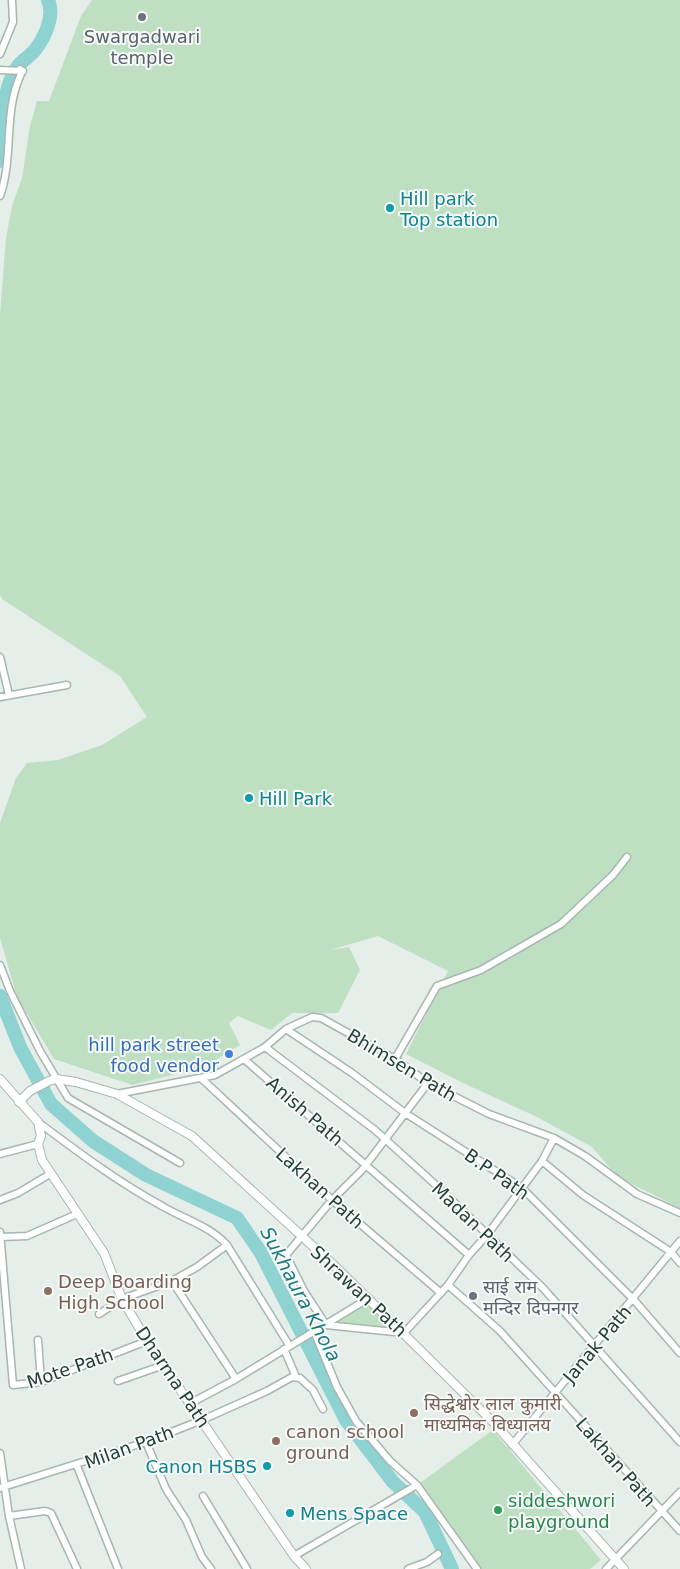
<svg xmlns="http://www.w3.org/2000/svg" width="680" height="1569" viewBox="0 0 680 1569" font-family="'DejaVu Sans','Noto Sans Devanagari',sans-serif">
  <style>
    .green { fill: #bfdfc3 }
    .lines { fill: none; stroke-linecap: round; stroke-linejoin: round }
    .river { stroke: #8ed2d2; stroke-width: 14 }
    .minor-casing { stroke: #a7b6af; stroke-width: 9 }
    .tertiary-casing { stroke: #a7b6af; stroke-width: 10 }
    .minor { stroke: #fff; stroke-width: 6 }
    .tertiary { stroke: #fff; stroke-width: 8 }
    .worship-dot { fill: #6b7280; stroke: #f6faf8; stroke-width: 2 }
    .culture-dot { fill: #0f9aa8; stroke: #f6faf8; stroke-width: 2 }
    .shop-dot { fill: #3f7fe0; stroke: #f6faf8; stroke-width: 2 }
    .education-dot { fill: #8d6e63; stroke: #f6faf8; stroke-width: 2 }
    .leisure-dot { fill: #2e9e5b; stroke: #f6faf8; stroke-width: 2 }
    .labels { text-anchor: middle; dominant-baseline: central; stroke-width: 4; stroke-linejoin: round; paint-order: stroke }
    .worship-label { font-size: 18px; fill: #5b616d; stroke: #f6faf8 }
    .culture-label { font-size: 18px; fill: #0d838f; stroke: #f6faf8; text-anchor: start }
    .shop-label { font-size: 18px; fill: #366cbe; stroke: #f6faf8; text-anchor: end }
    .street-label { font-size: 18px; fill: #244035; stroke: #f6faf8 }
    .education-label { font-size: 18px; fill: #785e54; stroke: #f6faf8; text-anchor: start }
    .leisure-label { font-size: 18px; fill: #27864d; stroke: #f6faf8; text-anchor: start }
    .water-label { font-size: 19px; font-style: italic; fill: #1e7b7d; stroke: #f6faf8 }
  </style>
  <rect width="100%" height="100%" fill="#e5eee9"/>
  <!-- green -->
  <path class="green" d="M92 0H680V1208L618 1177 592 1147 535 1116 463 1083 406 1054 448 971 378 936 330 950 349 947 360 970 338 1013H292L271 1030 238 1016 229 1023 240 1045 204 1067 132 1085 54 1059 17 997 0 938V823L16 778 27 763 58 760 102 745 147 717 120 676 2 599 0 595V315L6 238 12 206 22 178 30 126 37 101H49L81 16Z
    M369 1298 404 1333 324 1327Z
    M493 1430 601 1560 590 1569H481L417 1485Z"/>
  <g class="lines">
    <!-- river -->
    <path class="river" d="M0 161C4 132 0 90 18 66 23 60 30 56 35 50 45 37 55 16 48 0
      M0 996 20 1047 51 1104 93 1141 146 1175 237 1218 261 1253 346 1420 393 1482 425 1512 452 1569"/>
    <defs>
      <path id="minor" d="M0 54 13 22 12 0
        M0 70 23 71
        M0 196C14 157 3 112 21 74L20 69
        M0 657 9 695
        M0 697 67 685
        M0 965 10 991 40 1051 68 1098 180 1163
        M286 1029 352 1073 405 1113 522 1188 634 1300 680 1353
        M265 1047 375 1130 437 1186 543 1288 680 1442
        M244 1059 469 1255
        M395 1059 437 986 481 970 561 924 613 875 627 857
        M202 1079 332 1200 441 1293
        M428 1083 362 1170 332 1200 286 1255 304 1291 326 1325 404 1333 448 1285 469 1255 487 1235 542 1161 554 1138
        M117 1094 215 1075 265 1047 286 1029 312 1017 321 1018 395 1059 428 1083 489 1114 554 1138 585 1156 637 1194 680 1213
        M38 1122C78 1152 118 1182 162 1206 184 1219 210 1226 227 1245L289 1345
        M0 1154 38 1144
        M542 1161 583 1195 671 1252 680 1263
        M0 1200 18 1193 50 1174
        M0 1232 13 1385 41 1382 147 1341
        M0 1237 27 1236 77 1214
        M172 1281 236 1379
        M448 1285 500 1331 680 1531
        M99 1314 122 1299 172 1281 197 1267 227 1245
        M314 1331 337 1387 356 1421 390 1461 417 1485 477 1569
        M38 1340 41 1382
        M284 1349 296 1377
        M118 1381 164 1365
        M191 1403 236 1379 369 1298
        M146 1442 166 1489 186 1520 202 1557 211 1569
        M512 1445 680 1241
        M0 1453 9 1516 21 1569
        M77 1466 118 1569
        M0 1488 146 1442 202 1420 267 1391 292 1377 300 1378 313 1390 323 1409
        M203 1496 247 1569
        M9 1516 45 1511 51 1513 77 1569
        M294 1556 417 1485
        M408 1569 427 1562 438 1554
        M606 1569 680 1492"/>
      <path id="tertiary" d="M0 1079 38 1122 41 1136 38 1144 42 1160 104 1253 122 1299 147 1341 294 1556 306 1569
        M19 1102 30 1091 49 1081 56 1079 76 1082 117 1094 192 1136 339 1270 495 1424 624 1569"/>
    </defs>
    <!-- minor casing -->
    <use href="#minor" class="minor-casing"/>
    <!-- tertiary casing -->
    <use href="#tertiary" class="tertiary-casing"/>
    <!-- minor -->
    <use href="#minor" class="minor"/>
    <!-- tertiary -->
    <use href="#tertiary" class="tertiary"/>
  </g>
  <!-- markers -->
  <g class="worship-dot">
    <circle cx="142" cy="17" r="5"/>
    <circle cx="473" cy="1296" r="5"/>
  </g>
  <g class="culture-dot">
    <circle cx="390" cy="208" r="5"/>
    <circle cx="249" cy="798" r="5"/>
    <circle cx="267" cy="1466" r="5"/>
    <circle cx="290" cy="1513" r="5"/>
  </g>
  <circle class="shop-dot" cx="229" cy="1054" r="5"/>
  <g class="education-dot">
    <circle cx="48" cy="1291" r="5"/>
    <circle cx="414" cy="1413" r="5"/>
    <circle cx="276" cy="1441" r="5"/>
  </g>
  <circle class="leisure-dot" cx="498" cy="1510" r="5"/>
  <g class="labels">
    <!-- worship labels -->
    <g class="worship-label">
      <text x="142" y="36">Swargadwari<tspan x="142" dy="21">temple</tspan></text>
      <text x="483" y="1286" text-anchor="start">साई राम<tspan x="483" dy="21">मन्दिर दिपनगर</tspan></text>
    </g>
    <!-- culture labels -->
    <g class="culture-label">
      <text x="400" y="198">Hill park<tspan x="400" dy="21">Top station</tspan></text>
      <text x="259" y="798">Hill Park</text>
      <text x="257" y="1466" text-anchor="end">Canon HSBS</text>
      <text x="300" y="1513">Mens Space</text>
    </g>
    <!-- shop labels -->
    <g class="shop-label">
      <text x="219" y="1044">hill park street<tspan x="219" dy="21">food vendor</tspan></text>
    </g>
    <!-- street labels -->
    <g class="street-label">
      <text transform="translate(402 1065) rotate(31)">Bhimsen Path</text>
      <text transform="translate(305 1111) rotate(41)">Anish Path</text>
      <text transform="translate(497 1174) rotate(35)">B.P Path</text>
      <text transform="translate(320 1188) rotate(42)">Lakhan Path</text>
      <text transform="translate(473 1222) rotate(44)">Madan Path</text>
      <text transform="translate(359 1291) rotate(43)">Shrawan Path</text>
      <text transform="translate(597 1344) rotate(-50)">Janak Path</text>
      <text transform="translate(70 1368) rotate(-19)">Mote Path</text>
      <text transform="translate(173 1377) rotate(56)">Dharma Path</text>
      <text transform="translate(129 1447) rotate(-20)">Milan Path</text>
      <text transform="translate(616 1462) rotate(49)">Lakhan Path</text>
    </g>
    <!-- education labels -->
    <g class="education-label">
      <text x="58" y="1281">Deep Boarding<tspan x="58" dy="21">High School</tspan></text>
      <text x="424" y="1403">सिद्धेश्वोर लाल कुमारी<tspan x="424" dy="21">माध्यमिक विध्यालय</tspan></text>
      <text x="286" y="1431">canon school<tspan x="286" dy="21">ground</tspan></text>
    </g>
    <!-- leisure labels -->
    <g class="leisure-label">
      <text x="508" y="1500">siddeshwori<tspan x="508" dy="21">playground</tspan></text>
    </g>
    <!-- water labels -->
    <g class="water-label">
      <text transform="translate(301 1294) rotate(62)">Sukhaura Khola</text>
    </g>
  </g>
</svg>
